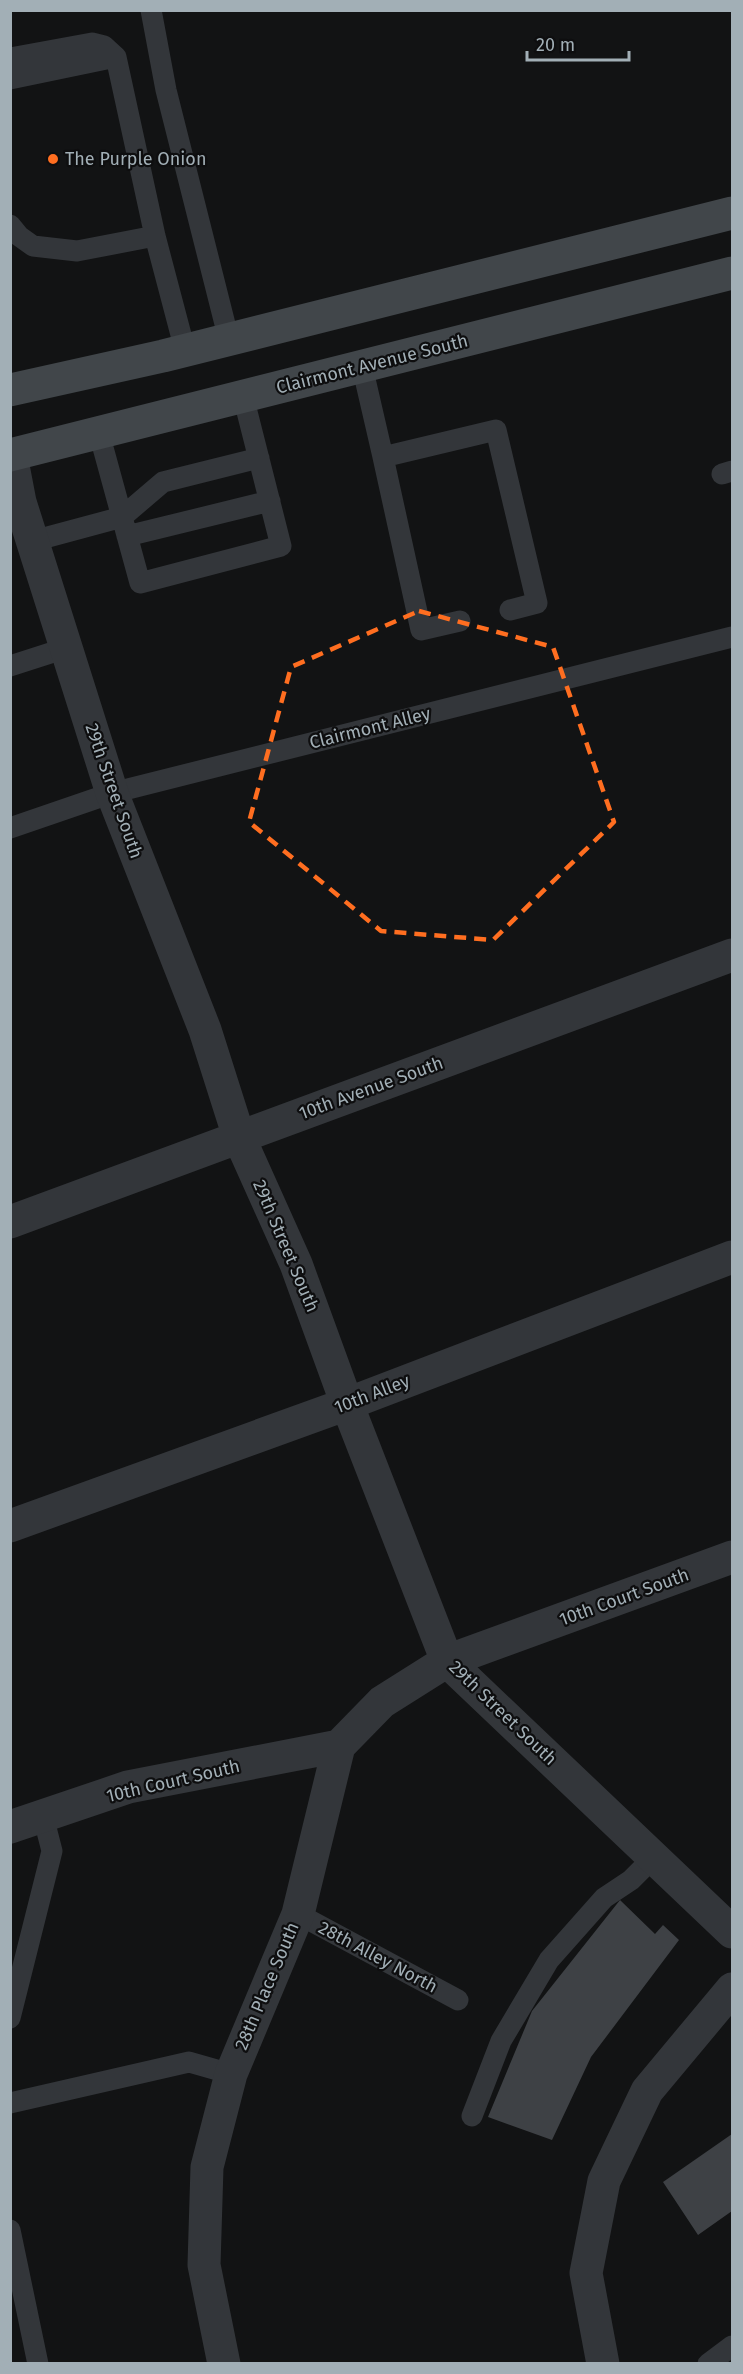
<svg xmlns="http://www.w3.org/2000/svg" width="743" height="2374" viewBox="0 0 743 2374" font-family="'Fira Sans',sans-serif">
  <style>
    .building { fill: #3e4145 }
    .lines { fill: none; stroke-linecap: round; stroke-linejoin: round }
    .lane { stroke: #33363a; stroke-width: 21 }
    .street { stroke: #33363a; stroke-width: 33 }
    .secondary { stroke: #41464a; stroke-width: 33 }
    .marked { fill: none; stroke: #ff6e20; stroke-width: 4.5; stroke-dasharray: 12 8; stroke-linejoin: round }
    .poi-dot { fill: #ff6e20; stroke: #0e0e0f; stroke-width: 2 }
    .labels { text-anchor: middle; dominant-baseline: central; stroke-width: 4.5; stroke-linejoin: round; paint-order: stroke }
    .poi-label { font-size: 18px; fill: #a2afb6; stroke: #0e0e0f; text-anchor: start }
    .street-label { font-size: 18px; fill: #a2afb6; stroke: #0e0e0f }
  </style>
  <rect width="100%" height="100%" fill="#121314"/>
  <!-- building -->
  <path class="building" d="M620 1900 655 1934 663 1925 679 1940 591 2057 552 2140 488 2117 532 2011Z
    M732 2134V2211L698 2235 663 2182Z"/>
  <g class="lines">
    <!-- lane -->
    <path class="lane" d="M151 10 166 90 229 340
      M10 58 92 43 104 46 116 57 155 236 185 350
      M10 79 116 57
      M10 225 19 236 33 246 77 251 155 236
      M362 366 383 457 496 430 537 603 510 610
      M99 433 140 583 281 546 243 396
      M383 457 421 630 460 621
      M722 474 732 471
      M127 536 270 501
      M33 541 122 517 163 482 259 458
      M10 666 66 648
      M10 828 112 793 732 637
      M298 1914 458 2000
      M10 2018 52 1851 43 1816
      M10 2103 189 2062 231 2074
      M472 2116 501 2041 549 1960 604 1898 631 1880 654 1857
      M10 2230 38 2364
      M708 2364 732 2346"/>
    <!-- street -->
    <path class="street" d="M11 455 20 502 112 793 205 1030 239 1137 296 1264 347 1404 447 1661 732 1932
      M10 1222 732 955
      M10 1526 347 1404 732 1257
      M10 1827 128 1787 339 1746
      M224 2364 204 2265 207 2167 231 2074 298 1914 339 1746 382 1702 447 1661 732 1557
      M603 2364 586 2273 604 2181 647 2091 732 1989"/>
    <!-- secondary -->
    <path class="secondary" d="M10 390 163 356 732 213
      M10 455 732 273"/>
  </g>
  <!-- marked area -->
  <path class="marked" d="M419 611 553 647 614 822 493 940 381 931 249 822 291 667Z"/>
  <!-- markers -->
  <circle class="poi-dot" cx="53" cy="159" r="6"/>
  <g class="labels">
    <!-- poi labels -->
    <g class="poi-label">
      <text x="65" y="159">The Purple Onion</text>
    </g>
    <!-- street labels -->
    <g class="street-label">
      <text transform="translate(372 364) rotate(-14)">Clairmont Avenue South</text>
      <text transform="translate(370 728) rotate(-14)">Clairmont Alley</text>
      <text transform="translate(114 791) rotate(71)">29th Street South</text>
      <text transform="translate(371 1088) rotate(-20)">10th Avenue South</text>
      <text transform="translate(286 1246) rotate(67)">29th Street South</text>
      <text transform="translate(372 1394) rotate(-21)">10th Alley</text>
      <text transform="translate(624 1597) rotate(-20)">10th Court South</text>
      <text transform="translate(503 1713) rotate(44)">29th Street South</text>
      <text transform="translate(173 1781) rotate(-13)">10th Court South</text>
      <text transform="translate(378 1957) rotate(28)">28th Alley North</text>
      <text transform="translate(267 1986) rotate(-67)">28th Place South</text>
    </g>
  </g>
  <!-- border -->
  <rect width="743" height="2374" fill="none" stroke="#a2afb6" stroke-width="24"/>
  <!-- scale -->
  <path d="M527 51v9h102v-9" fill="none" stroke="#a2afb6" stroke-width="3"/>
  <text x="536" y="51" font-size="18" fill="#a2afb6" stroke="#0e0e0f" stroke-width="4.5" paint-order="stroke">20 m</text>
</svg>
